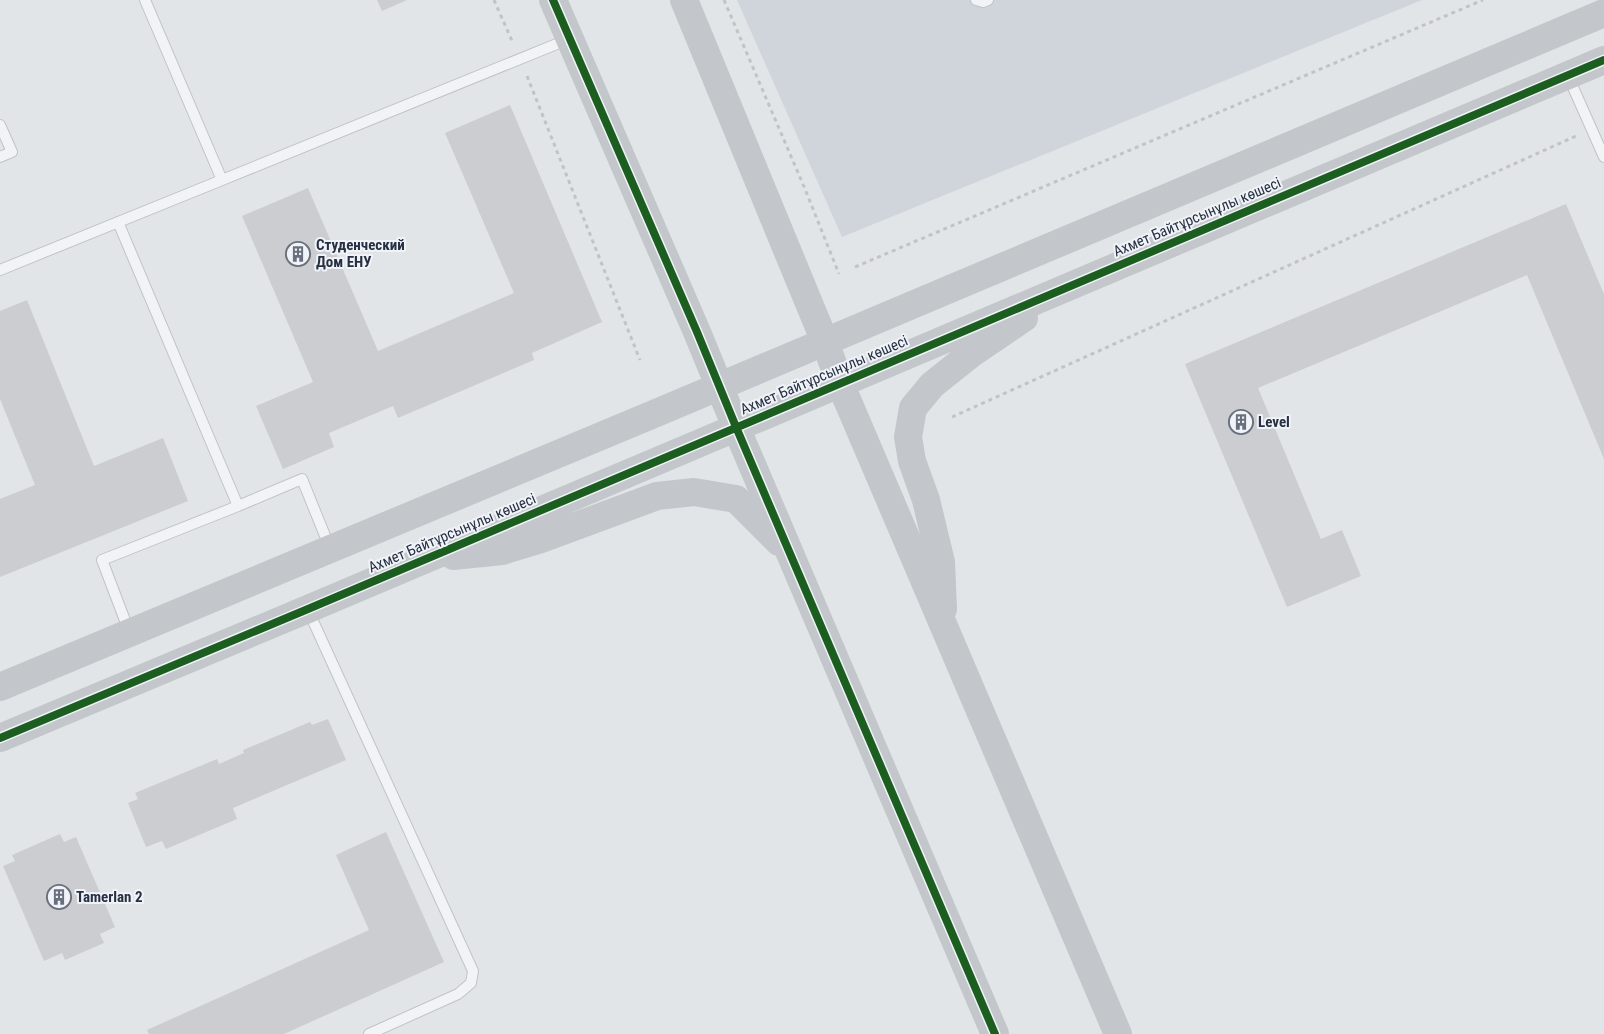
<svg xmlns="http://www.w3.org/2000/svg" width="1604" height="1034" viewBox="0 0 1604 1034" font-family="'Roboto Condensed',sans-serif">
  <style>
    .built { fill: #d0d4db }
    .building { fill: #cbcdd0 }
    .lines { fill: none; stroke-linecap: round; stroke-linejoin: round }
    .lane-casing { stroke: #c0c3c6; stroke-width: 12 }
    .path { stroke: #c1c3c8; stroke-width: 3; stroke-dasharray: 4 4; stroke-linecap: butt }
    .lane { stroke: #f2f3f4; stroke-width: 10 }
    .secondary { stroke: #c3c6ca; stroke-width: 28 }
    .cycleway-casing { stroke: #f0f3f7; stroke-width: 11 }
    .cycleway { stroke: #1b5e20; stroke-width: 8 }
    .labels { text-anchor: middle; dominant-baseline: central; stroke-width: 4; stroke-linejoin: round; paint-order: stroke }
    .street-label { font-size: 15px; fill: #283143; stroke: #f0f3f7 }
    .poi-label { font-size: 15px; font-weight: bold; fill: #283143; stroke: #f0f3f7; text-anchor: start }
  </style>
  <rect width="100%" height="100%" fill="#e2e5e8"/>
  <!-- built -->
  <path class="built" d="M737 0H1422L842 237Z"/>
  <!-- building -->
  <path class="building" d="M377 0H407L382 11Z
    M510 105 602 322 532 353 534 360 398 418 393 406 329 433 334 447 283 469 256 406 313 382 242 216 308 188 378 351 514 293 445 133Z
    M1566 204 1604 294V459L1527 275 1258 388 1321 539 1342 530 1361 576 1287 607 1185 364Z
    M27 300 94 466 163 438 188 501 0 577V499L35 485 0 399V311Z
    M328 719 346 760 233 808 237 819 166 849 162 841 146 847 128 803 138 799 135 793 217 759 219 764 244 753 243 750 310 722 312 725Z
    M386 832 444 962 284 1034H149L147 1030 369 930 336 855Z
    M60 834 64 842 76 837 115 927 100 934 104 943 65 960 62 953 44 961 3 866 15 861 12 855Z"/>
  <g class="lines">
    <defs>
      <path id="lane" d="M145 0 222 180 569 39
        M976 0 983 2 988 0
        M1568 76 1604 157
        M0 125 12 152 0 157
        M118 222 238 506 302 479 330 548
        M0 270 222 180
        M308 610 473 971 471 983 458 994 369 1034
        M129 631 102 560 238 506"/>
    </defs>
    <!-- lane casing -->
    <use href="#lane" class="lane-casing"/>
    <!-- path -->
    <path class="path" d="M494 0 513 43
      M724 0 805 189 839 274
      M527 76 640 360
      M855 267 1483 0
      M952 417 1576 136"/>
    <!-- lane -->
    <use href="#lane" class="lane"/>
    <!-- secondary -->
    <path class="secondary" d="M553 0 697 332 736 427 995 1034
      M684 0 825 342 840 383 1118 1034
      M453 556 502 551 541 539 657 496 694 492 736 499 779 542
      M943 609 941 562 926 500 912 461 908 437 913 408 932 385 971 354 1024 318
      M0 687 661 411 1604 13
      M0 738 308 609 1604 60"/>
    <defs>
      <path id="cycleway" d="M553 0 697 332 736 427 995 1034
        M0 738 308 609 1604 60"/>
    </defs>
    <!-- cycleway casing -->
    <use href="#cycleway" class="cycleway-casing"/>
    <!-- cycleway -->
    <use href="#cycleway" class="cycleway"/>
  </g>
  <!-- icons -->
  <defs>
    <symbol id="building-ring" viewBox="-11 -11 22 22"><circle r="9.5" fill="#f0f3f7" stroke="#69707d" stroke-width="1.5"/><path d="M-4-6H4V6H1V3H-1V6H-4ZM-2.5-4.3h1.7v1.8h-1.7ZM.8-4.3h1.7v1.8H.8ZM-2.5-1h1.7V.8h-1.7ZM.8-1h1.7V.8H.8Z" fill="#69707d"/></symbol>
  </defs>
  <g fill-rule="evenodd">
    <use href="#building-ring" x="284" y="240" width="28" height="28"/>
    <use href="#building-ring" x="1227" y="408" width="28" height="28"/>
    <use href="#building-ring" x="45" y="883" width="28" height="28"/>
  </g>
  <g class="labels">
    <!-- street labels -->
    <g class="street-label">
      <text transform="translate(1197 217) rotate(-23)">Ахмет Байтұрсынұлы көшесі</text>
      <text transform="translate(824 375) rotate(-23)">Ахмет Байтұрсынұлы көшесі</text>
      <text transform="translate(452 533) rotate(-23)">Ахмет Байтұрсынұлы көшесі</text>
    </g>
    <!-- poi labels -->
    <g class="poi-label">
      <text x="316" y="245">Студенческий<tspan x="316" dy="17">Дом ЕНУ</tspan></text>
      <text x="1258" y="422">Level</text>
      <text x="76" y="897">Tamerlan 2</text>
    </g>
  </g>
</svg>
